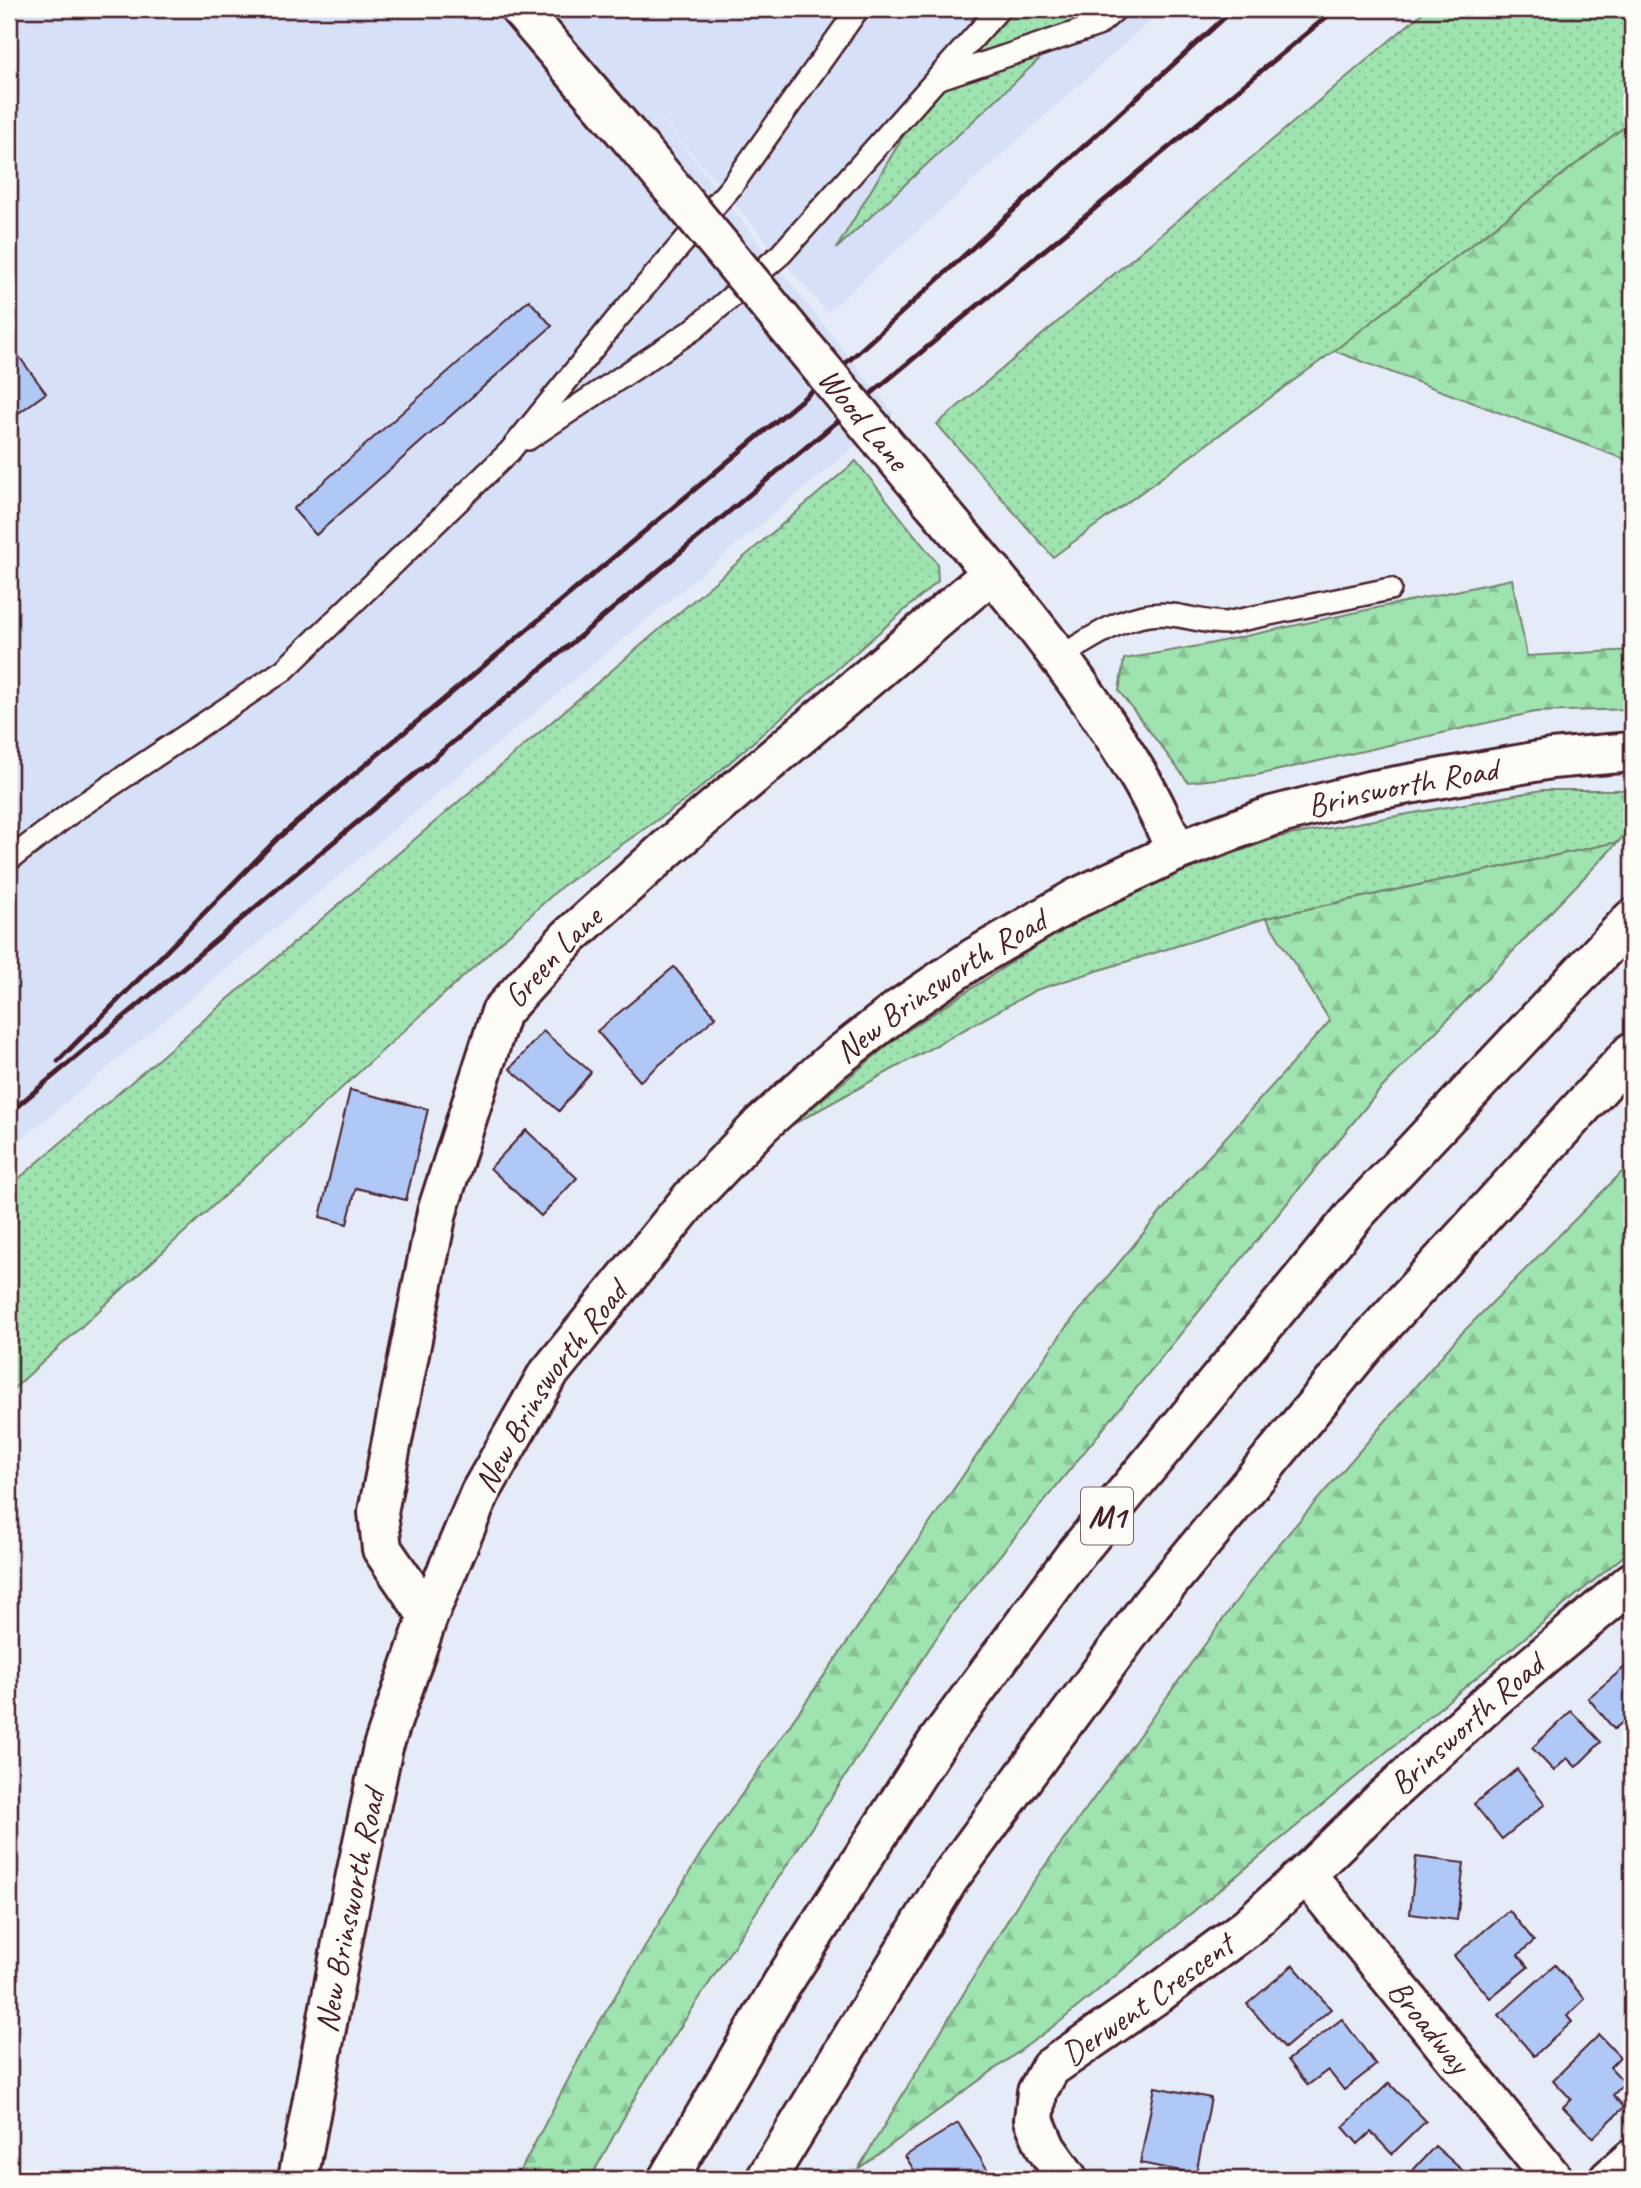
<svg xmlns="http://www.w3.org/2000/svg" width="1641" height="2188" viewBox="0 0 1641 2188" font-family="Caveat,sans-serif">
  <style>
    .built { fill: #d6e1f7 }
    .grass { fill: url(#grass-dots); stroke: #74816e; stroke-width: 2 }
    .forest { fill: url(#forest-firs); stroke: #74816e; stroke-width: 2 }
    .building { fill: #afc8f6; stroke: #4a1f2b; stroke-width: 2 }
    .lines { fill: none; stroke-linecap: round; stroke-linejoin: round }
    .service-casing { stroke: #4a1f2b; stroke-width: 26 }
    .minor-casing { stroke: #4a1f2b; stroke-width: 44 }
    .secondary-casing { stroke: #4a1f2b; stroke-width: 44 }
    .motorway-casing { stroke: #4a1f2b; stroke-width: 44 }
    .service { stroke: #fdfcf7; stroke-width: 21 }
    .minor { stroke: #fdfcf7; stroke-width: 38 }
    .secondary { stroke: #fdfcf7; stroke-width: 38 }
    .motorway { stroke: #fdfcf7; stroke-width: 38 }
    .rail { stroke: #4a1f2b; stroke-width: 5 }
    .minor-bridge-casing { stroke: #4a1f2b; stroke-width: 44; stroke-linecap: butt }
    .minor-bridge { stroke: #fdfcf7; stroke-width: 38 }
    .labels { text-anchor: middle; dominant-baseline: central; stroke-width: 7; stroke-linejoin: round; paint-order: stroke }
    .shield { fill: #fdfcf7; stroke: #806168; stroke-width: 2 }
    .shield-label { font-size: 32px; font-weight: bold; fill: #4a1f2b }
    .street-label { font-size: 33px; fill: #4a1f2b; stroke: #fdfcf7 }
  </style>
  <defs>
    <pattern id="grass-dots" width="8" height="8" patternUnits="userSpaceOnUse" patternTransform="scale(1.75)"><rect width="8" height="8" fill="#9ee3b0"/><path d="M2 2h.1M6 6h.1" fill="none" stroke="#8ac298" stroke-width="1.8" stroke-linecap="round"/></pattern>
    <pattern id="forest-firs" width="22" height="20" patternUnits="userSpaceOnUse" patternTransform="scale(1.75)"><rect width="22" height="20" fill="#9ee3b0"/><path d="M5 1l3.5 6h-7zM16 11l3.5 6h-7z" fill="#8ac298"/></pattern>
  </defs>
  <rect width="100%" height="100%" fill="#e6ecf7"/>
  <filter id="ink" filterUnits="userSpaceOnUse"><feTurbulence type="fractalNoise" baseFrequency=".0143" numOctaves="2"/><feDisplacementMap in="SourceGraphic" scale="14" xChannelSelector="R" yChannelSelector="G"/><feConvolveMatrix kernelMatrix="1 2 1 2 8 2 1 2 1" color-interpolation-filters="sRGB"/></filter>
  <g filter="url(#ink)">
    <!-- built -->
    <path class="built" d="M9 9H1163L827 313 648 102 894 414 9 1150Z"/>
    <!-- grass -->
    <path class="grass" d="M979 9H1093L836 249Z
      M1427 9H1632V121L1334 351 1053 557 937 424Z
      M856 461 937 563 938 581 690 797 561 887 9 1393V1187Z
      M1542 790H1632V826L1618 842 1266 918 1036 990 790 1126 899 1036 1108 899 1279 837Z"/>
    <!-- forest -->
    <path class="forest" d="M1632 121V462L1334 351Z
      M1512 579 1527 656 1632 650V709L1535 712 1257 775 1188 782 1119 691 1124 659 1204 645Z
      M1618 842 1378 1092 952 1614 639 2090 590 2179H516L590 2038 701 1853 1066 1327 1184 1184 1330 1021 1266 918Z
      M1632 1162V1549L1062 2020 858 2169 1018 1903 1268 1557 1458 1337Z"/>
    <!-- building -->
    <path class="building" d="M529 300 552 326 316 535 293 509Z
      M9 343 46 393 9 420Z
      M674 967 716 1017 640 1081 597 1031Z
      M543 1031 591 1072 559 1111 510 1069Z
      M350 1090 428 1109 406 1200 356 1188 347 1224 320 1217Z
      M526 1130 577 1178 541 1216 490 1168Z
      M1632 1661V1715L1614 1729 1588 1698Z
      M1571 1711 1601 1742 1576 1767 1567 1758 1554 1771 1532 1748Z
      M1517 1769 1545 1804 1502 1839 1474 1804Z
      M1416 1857 1464 1863 1457 1920 1410 1914Z
      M1509 1910 1534 1941 1518 1955 1528 1967 1490 1998 1454 1956Z
      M1293 1965 1331 2009 1285 2048 1247 2004Z
      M1555 1965 1585 1999 1567 2016 1572 2022 1534 2056 1499 2015Z
      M1342 2019 1376 2065 1344 2090 1328 2070 1308 2085 1288 2060Z
      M1599 2035 1620 2057 1610 2067 1625 2083 1613 2095 1624 2107 1593 2138 1563 2107 1571 2099 1553 2080Z
      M1389 2083 1426 2121 1392 2154 1371 2132 1358 2144 1343 2127Z
      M1155 2087 1211 2098 1196 2174 1140 2163Z
      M958 2123 989 2172 978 2179H920L905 2156Z
      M1435 2146 1471 2178V2179H1405Z"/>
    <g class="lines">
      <defs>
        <path id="service" d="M937 79 1098 25 1116 9
          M528 439 694 329 781 254 999 9
          M1060 657C1093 637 1131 609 1172 615 1190 617 1207 623 1226 623L1390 589
          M9 860 76 809 284 670 510 451 616 320 731 187 858 9"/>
        <g id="minor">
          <path d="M520 9 639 148"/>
          <path d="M930 499C1005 587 1079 675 1138 775 1153 799 1164 826 1177 851"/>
          <path id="s1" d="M428 1616 382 1549 378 1512 437 1212 501 1012 569 937 671 845 993 572"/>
          <path id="s2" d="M1306 1874 1553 2179"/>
          <path id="s3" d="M1068 2179 1046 2148 1034 2120 1037 2092 1050 2068 1160 1992 1246 1928 1306 1874 1383 1799 1494 1698 1632 1582"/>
          <path d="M1609 2179 1632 2159"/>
        </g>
        <g id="secondary">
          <path id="s4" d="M298 2179 344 1932 383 1747 428 1616 480 1493 546 1377 692 1197 762 1124 831 1062 899 1009 974 958 1077 898 1177 851 1272 816 1369 791 1551 759 1632 752"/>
        </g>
        <path id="motorway" d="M668 2179 782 1984 936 1744 1075 1555 1358 1211 1632 919
          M766 2179 948 1880 1151 1604 1366 1344 1632 1052"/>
      </defs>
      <!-- service casing -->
      <use href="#service" class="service-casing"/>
      <!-- minor casing -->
      <use href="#minor" class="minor-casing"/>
      <!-- secondary casing -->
      <use href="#secondary" class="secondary-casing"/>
      <!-- motorway casing -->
      <use href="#motorway" class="motorway-casing"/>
      <!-- service -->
      <use href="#service" class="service"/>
      <!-- minor -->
      <use href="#minor" class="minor"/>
      <!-- secondary -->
      <use href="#secondary" class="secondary"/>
      <!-- motorway -->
      <use href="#motorway" class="motorway"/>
      <!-- rail -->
      <path class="rail" d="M58 1061 278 838 854 356 1234 9
        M9 1113 804 449 1336 9"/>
      <defs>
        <g id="minor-bridge">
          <path id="s5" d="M639 148 930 499"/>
        </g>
      </defs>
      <!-- minor-bridge casing -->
      <use href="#minor-bridge" class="minor-bridge-casing"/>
      <!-- minor-bridge -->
      <use href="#minor-bridge" class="minor-bridge"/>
    </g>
  </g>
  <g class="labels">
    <!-- shield labels -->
    <rect class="shield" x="1081" y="1487.5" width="52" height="57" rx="5"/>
    <g class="shield-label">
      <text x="1107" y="1516">M1</text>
    </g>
    <!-- street labels -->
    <g class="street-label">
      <text stroke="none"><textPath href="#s5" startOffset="352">Wood Lane</textPath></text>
      <text stroke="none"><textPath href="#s4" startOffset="1913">Brinsworth Road</textPath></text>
      <text stroke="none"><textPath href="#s1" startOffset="710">Green Lane</textPath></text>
      <text stroke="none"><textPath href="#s4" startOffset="1405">New Brinsworth Road</textPath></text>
      <text stroke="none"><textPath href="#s4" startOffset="840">New Brinsworth Road</textPath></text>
      <text stroke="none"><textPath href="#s3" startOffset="665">Brinsworth Road</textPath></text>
      <text stroke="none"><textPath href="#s4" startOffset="273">New Brinsworth Road</textPath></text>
      <text stroke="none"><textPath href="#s3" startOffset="243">Derwent Crescent</textPath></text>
      <text stroke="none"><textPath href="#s2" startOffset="196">Broadway</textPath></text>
    </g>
  </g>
  <!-- margin -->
  <rect width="1641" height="2188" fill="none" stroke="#fdfcf7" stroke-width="35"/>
  <rect x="18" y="18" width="1606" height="2153" fill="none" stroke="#4a1f2b" stroke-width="2.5" filter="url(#ink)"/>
</svg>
